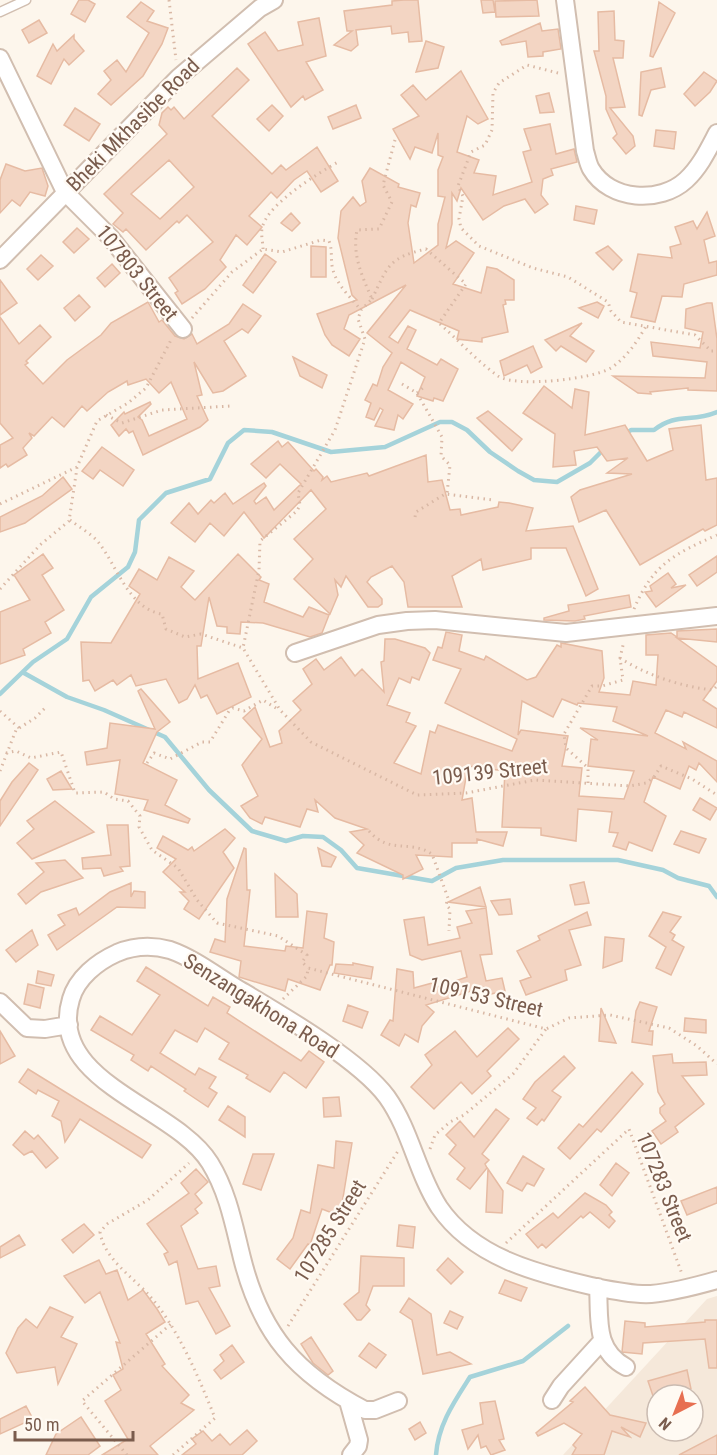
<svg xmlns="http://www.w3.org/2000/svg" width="717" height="1455" viewBox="0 0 717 1455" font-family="'Roboto Condensed',sans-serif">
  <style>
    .residential { fill: #f5e8da; fill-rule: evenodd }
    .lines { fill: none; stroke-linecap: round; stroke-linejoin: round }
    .stream { stroke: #a5d3da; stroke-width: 4.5 }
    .building { fill: #f3d5c3; stroke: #e6bba3; stroke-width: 1.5; fill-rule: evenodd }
    .lane-casing { stroke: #d1beb0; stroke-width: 11 }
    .street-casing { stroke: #d1beb0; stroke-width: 20 }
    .path { stroke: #d9b8a5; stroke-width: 3; stroke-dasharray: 1.5 4.5; stroke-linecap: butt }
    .lane { stroke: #fff; stroke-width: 8 }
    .street { stroke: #fff; stroke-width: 16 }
    .labels { text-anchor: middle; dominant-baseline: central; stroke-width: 4.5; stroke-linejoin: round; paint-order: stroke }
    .street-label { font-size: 21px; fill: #7a5c4d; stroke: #fffaf3 }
  </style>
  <rect width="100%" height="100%" fill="#fdf6ec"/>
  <!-- residential -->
  <path class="residential" d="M717 1296V1455H563L707 1299ZM657 1395H693V1431H657Z"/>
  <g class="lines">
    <!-- stream -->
    <path class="stream" d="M624 435 631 430H654C677 412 691 423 717 412
      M24 673 67 697 104 710 165 737 209 790 252 831 286 841 303 836 323 837 341 850 357 868 432 881 456 868 503 860H618L663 870 678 878 709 886 717 897
      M0 694 33 662 67 639 91 597 128 567 135 552 139 520 166 493 210 479 228 443 244 430 272 432 331 452 385 447 440 422H452L467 430 490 452 518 471 534 480 557 482 590 463 605 448
      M436 1455C438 1425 454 1402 470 1377L523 1361 568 1326"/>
  </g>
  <!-- building -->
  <path class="building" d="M79 0H88L95 4 85 22 71 14Z
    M404 0H418L422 41 409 42 408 32 392 34 391 26 356 30 358 45 351 51 334 45 352 31H347L344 11 392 5V1Z
    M481 0H493L495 12 483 13Z
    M537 0 539 16 496 17 495 1Z
    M141 2 154 11 147 21 168 28 162 44 143 76 111 105 98 94 111 80 104 71 117 60 126 72 149 33 127 17Z
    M659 2 675 13 653 57 650 56Z
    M614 11 615 40 624 41 623 58H613L625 107 610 108 633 136 635 146 626 154 613 138 617 134 606 109V96L594 51H599L598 12Z
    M319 18 326 56 306 62 323 90 305 100 303 96 291 107 248 44 265 32 278 51 303 45 298 22Z
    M39 20 47 33 29 43 22 30Z
    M540 23 542 31 558 29 561 49 543 52V56L528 57 526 41 502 45 500 41Z
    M74 35V39L84 51 69 65 64 59 51 84 37 76 53 44 57 51Z
    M426 41 444 47 438 68 416 72Z
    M237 68 249 80 212 116 272 174 281 165 286 170 317 147 338 181 321 192 307 171 294 180 277 198 271 192 249 216 262 227 247 245 236 235 220 260 226 267 205 289 182 304 175 293 178 291 169 278 213 242 187 215 179 223 177 221 146 250 126 229 123 232 113 224 123 213 104 194 167 134 159 125 162 113 168 107 171 110 174 107 184 119ZM169 160 194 187 160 219 131 194Z
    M661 68 665 87 651 90 642 116 639 115 641 72Z
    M461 71 488 119 478 124 467 116 457 152 479 160 474 173 496 176 493 195 532 182 523 152 531 150 524 129 550 124 556 154 574 149 577 162 551 169 553 175 543 179 541 195 548 204 535 213 525 199 504 206 483 220 461 188 457 201 452 193V224L446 248 456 241 474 253 453 284 481 293 487 267 497 269 514 280V300H505L506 304 503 305 508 332 482 338V342L457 339 459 331 410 310 389 337 398 343 408 326 416 330 407 349 437 365 441 359 458 369 443 401 434 398 433 401 417 396 425 377 401 362 388 390 413 404 403 419 398 415 394 430 375 426 383 410 380 408 374 420 366 417 371 403 365 400 373 384 377 386 383 367 392 353 367 333 406 285 349 315 344 329 360 339 349 356 332 345 325 335 317 314 357 300 352 295 338 238 341 211 353 197 360 206 366 202 362 181 370 168 399 184 398 187 420 193 416 207 411 205 408 223 414 263 438 245V224L445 197 438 196V170L443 157 438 155V133L432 153 415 147 410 159 393 129 419 116 401 95 413 85 426 100Z
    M704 72 717 81 710 92 695 106 684 94Z
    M549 93 554 112 540 113 536 96Z
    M272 105 283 116 269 131 257 119Z
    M356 105 361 118 333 129 328 117Z
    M75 108 100 124 89 141 64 125Z
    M656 130 676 132 674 149 654 146Z
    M6 164 25 171 42 168 48 186 45 196 30 192 20 206 12 200 0 213V180Z
    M576 206 597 210 594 224 574 220Z
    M707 212 715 236 704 240 709 263 717 261V275L684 284 682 297 662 296 655 322 631 317 637 293 630 291 638 254 672 258 670 247 681 244 675 227 693 221 697 229Z
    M291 213 300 223 292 231 281 223Z
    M77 228 89 239 74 253 63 242Z
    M311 246 326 247V277H311Z
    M608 246 622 260 613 270 596 253Z
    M265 254 276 262 253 293 243 285Z
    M41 255 53 266 38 280 27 269Z
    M112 264 120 273 105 287 97 278Z
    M0 280 17 303 0 315Z
    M79 295 90 307 75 321 64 308Z
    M148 302 159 322 162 320 175 336 184 339 192 334 197 344 229 324 243 304 261 316 248 333 242 329 224 341 246 376 223 391 213 393 194 362 202 395 197 396 208 420 200 427 143 455 133 431 129 433 126 429 119 436 111 425 124 412 125 414 150 402 151 404 138 417 142 420 149 436 187 419 171 382 159 393 146 379 128 385 127 381 108 392 87 411 82 406 64 427 52 417 34 436 29 433 32 438 23 448 27 455 8 467 6 464 0 468V445L13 438 0 423V317L19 344 40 325 51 337 26 361 28 363 25 365 43 384 67 360 101 335 111 323Z
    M597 302 604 306 598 318 579 308Z
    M707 303H712L717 339V391L688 390V388L650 392 651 394 638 393 613 376 705 378 707 362 653 356 651 342 700 348 703 332 685 328 686 309Z
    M582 323 570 336 594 351 586 362 561 346 556 351 545 340Z
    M533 346 542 367 531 373 527 365 504 376 500 361Z
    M293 357 327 375 322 388 300 376Z
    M544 386 572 408 575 389 589 392 585 435 625 425 647 461 673 450 669 429 701 425 706 480 717 478V525L705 531 703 529 640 565 606 510 579 522 571 497 580 490 632 474 607 473 628 458 607 461 597 447 574 451 576 465 553 467 555 434 523 413Z
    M488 411 522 439 512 451 477 418Z
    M278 441 282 447 288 442 314 471 316 469 323 477 322 480 327 476 331 482 367 473 369 476 426 455 428 482 442 480 450 510 460 509 461 515 498 507 499 502 509 503 533 508 526 531 573 526 598 589 586 596 566 548H531V559L483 570 481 559 452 576 462 607H408L404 582 392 566 371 577 367 582 382 599V604L378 607H368L346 576 341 587 335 580 338 595 330 614 294 579 313 559 294 539 326 509 311 490 264 538 244 512 224 536 210 523 195 542 171 523 189 503 198 514 211 500 214 503 225 493 233 504 264 483 266 486 254 501 256 504 266 497 274 510 301 484 280 464 266 478 251 464Z
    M102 447 134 470 123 486 100 470 93 479 82 471Z
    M63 477 72 489 25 523 0 532V517L42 496Z
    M43 554 53 568 42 575 64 610 45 622 51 633 23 649 25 655 0 664V612L30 600 14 575Z
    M238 554 261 577 259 580 269 584 264 602 303 617 309 607 329 615 322 633 310 637 263 623 241 622 240 634 227 633V627L217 626 209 597 201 646H197L198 679 238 663 251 697 217 714 207 695 201 698 195 685 187 699 179 703 166 679 136 686 131 675 117 685 113 680 95 691 89 680 83 681 81 642 111 643 140 594 129 586 139 569 157 580 169 557 194 571 181 587 195 600Z
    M717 556V572L697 586 689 575Z
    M668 573 676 584 671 588 686 585 656 607 645 592 652 591 650 586Z
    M629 595 631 607 584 616 585 619 575 621 544 620V618L569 611 568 605Z
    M717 629V642L677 638 717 667V681L703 700 717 709V728L684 712 682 717 666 710 655 733 686 749 683 742 717 761V782L699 763 696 770 689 766 680 789 653 777 644 802 666 816 652 851 629 842 626 850 613 846 618 833 609 832 612 812 578 809 576 841 541 835V828L502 827 505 771 468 766 462 800 472 798 476 832H507L503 846 477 839V843H452V857L416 855 423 869 403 879V875L357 853 364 845 350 832 367 829 335 818 315 800 318 812 307 809 300 827 265 817 262 824 250 818 241 806 258 796 242 765 262 739 243 718 255 707 270 747 282 743 279 731 301 710 293 701 312 684 303 669 316 659 324 670 341 657 355 676 362 669 384 692 381 662 384 661 385 639H395L425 648 430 653 419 680 412 677 410 683 399 678 387 705 410 713 406 722 416 726 394 763 421 774 430 731 435 733 438 725 512 751 517 739 445 703 461 669 433 660 438 647 442 648 446 632 462 635 459 651 484 660 486 656 527 680 536 677 557 645 561 647V643L602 651 604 678 599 692 630 695 633 681 656 685 658 655H646V635L671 633 677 637V631ZM562 699 577 705 578 703 617 707 613 721 648 736 580 728 598 740 591 739 588 766 634 771 624 799 579 796 582 768 562 766 568 736 521 730 518 735 522 701 553 717Z
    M141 689 170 722 157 732 143 763 177 780 165 805 190 819 188 823 144 810 148 800 115 794 120 760 87 765 85 752 107 748 110 723 155 729 138 691Z
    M29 763 38 770 0 826V801L12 782Z
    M61 771 72 789 53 790 47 779Z
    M700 798 717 808 710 820 693 810Z
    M55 801 94 832 32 859 17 843 34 829 27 821Z
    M107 825H128L130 866 120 867 123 871 104 876 101 868 83 869 82 858 111 855Z
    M225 829 235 838 223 852 234 868 199 919 184 909 189 901 180 892H185L163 872 176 859 157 848 163 836 188 850 192 847 194 851Z
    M681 831 706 839 699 853 674 844Z
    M244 848 246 849 247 890H250L244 946 285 951 286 946 303 948 307 911 327 914 324 938 334 942 332 965H330L320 990 288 979 285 991 239 977 241 961 210 952 215 939 225 942 227 899Z
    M318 848 336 857 331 867 322 866Z
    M65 860 83 878 41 892 26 904 18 894 44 872 36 863Z
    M275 874 297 894 298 917H276Z
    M584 882 589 903 575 905 570 885Z
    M131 883V897L134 891 145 892V908L117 907 57 950 48 935 65 925 58 915 76 908 79 915 110 892Z
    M480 887 486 907 448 902Z
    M510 899 512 914 499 915 491 901Z
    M486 908 492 954 480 955 486 981 502 978 505 991 486 995 484 987 426 1005 434 1012 422 1026 418 1042 405 1034 399 1046 381 1035 390 1020 393 1021 397 969 413 972 414 988 436 982 438 987 467 977 461 951 422 960 410 955 404 920 424 917 428 945 460 938 457 927 472 923 466 911Z
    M587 912 591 925 569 930 581 965 565 970 567 980 526 995 520 981 531 977 517 951 540 940 538 936Z
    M663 912 681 917 670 932 675 935 672 940 684 947 671 975 656 968 666 947 649 936Z
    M32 930 38 945 16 962 6 950Z
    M605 937 624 939 622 961 603 968Z
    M353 963 373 967 371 979 334 973 336 964 353 965Z
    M146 967 208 1006 213 997 230 1007 227 1013 301 1061 309 1051 324 1062 306 1088 284 1072 270 1092 246 1078 248 1075 219 1059 229 1043 205 1028 197 1042 175 1030 160 1053 195 1075 199 1068 216 1077 209 1088 217 1093 208 1107 184 1091 186 1089 151 1066 148 1071 131 1060 134 1055 91 1030 100 1016 132 1035 160 995 137 981Z
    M38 971 54 975 51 986 36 983Z
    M28 984 44 988 40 1008 24 1004Z
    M640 1002 657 1007 649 1031H653L652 1045 632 1042 636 1011Z
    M348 1005 368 1012 362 1028 343 1021Z
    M601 1008 616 1043 599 1041Z
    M685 1018 706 1020V1033L684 1031Z
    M508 1028 519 1039 487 1071 491 1076 472 1094 461 1082 434 1109 411 1087 432 1065 425 1055 455 1031 477 1057Z
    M0 1031 15 1056 0 1064Z
    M672 1054 673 1063 706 1062 707 1075 682 1076 704 1104 675 1127 678 1132 661 1144 652 1131 666 1121 660 1113V1108L665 1104 658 1092 653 1056Z
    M564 1056 575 1068 552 1091 561 1097 544 1121 542 1119 537 1125 527 1118 536 1108 523 1099 535 1082Z
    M28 1069 151 1145 142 1158 80 1119 65 1142 61 1121 52 1116 59 1101 38 1090 36 1094 19 1082Z
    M632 1072 643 1084 601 1132 597 1129 570 1159 558 1148 579 1124 583 1127Z
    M339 1097 341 1116 324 1117 323 1098Z
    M228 1106 245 1117V1137L219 1120Z
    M496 1109 509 1119 482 1154 489 1160 485 1164 487 1168 470 1189 457 1179 465 1168 449 1154 456 1145 446 1135 460 1121 474 1137Z
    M25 1131 34 1139 38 1135 58 1158 46 1168 32 1151 24 1155 13 1145Z
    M336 1141 352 1143 340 1216 322 1209 310 1245 308 1244 290 1269 277 1259 293 1238 301 1210 310 1213 318 1165 334 1168Z
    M253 1154H274L261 1190 243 1184Z
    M523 1156 544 1169 534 1186 527 1183 522 1191 507 1183Z
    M616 1163 629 1173 612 1196 600 1185Z
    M196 1169 208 1182 195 1194 202 1203 195 1209 198 1213 181 1226 198 1269 216 1266 220 1286 209 1288 230 1326 216 1334 198 1301 186 1304 177 1261 169 1265 164 1254 168 1252 147 1224 189 1193 181 1183Z
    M488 1169 503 1191 502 1213 486 1212Z
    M717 1187V1203L687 1215 681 1201Z
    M585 1193 606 1205 612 1212 609 1215 615 1221 609 1228 590 1212 583 1218 581 1216 546 1248 542 1244 538 1248 526 1234 553 1213 558 1218Z
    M84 1224 94 1235 73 1253 62 1240Z
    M399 1225 415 1227 413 1248 397 1246Z
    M19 1235 25 1245 0 1258V1247Z
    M361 1256 404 1258V1286H373L366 1305 370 1310 361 1320H357L344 1304 359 1292Z
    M448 1258 463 1272 451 1284 437 1270Z
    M99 1260 106 1274 117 1270 128 1300 143 1290 157 1309 165 1322 146 1334 165 1364 162 1366 189 1395 181 1403 194 1410 150 1446 158 1455H102L128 1439 105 1401 121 1390 113 1375 123 1369 116 1342 120 1343 100 1292 85 1303 64 1276Z
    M505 1280 527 1288 521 1301 499 1293Z
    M409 1298 431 1314 437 1355 450 1352 471 1364 423 1374 412 1320 400 1312Z
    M50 1307 73 1317 61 1337 77 1344 58 1384 55 1367 17 1373 6 1353 18 1328 26 1319 37 1328Z
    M450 1311 463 1317 457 1329 444 1323Z
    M705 1320H717V1368H709L705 1339 643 1343 642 1354 622 1352 625 1321 645 1323V1327L705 1322Z
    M311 1337 333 1371 328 1375 313 1363 301 1344Z
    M369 1343 386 1355 376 1368 359 1356Z
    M232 1345 244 1362 221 1379 214 1370 224 1361 220 1355Z
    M687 1370 691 1389 653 1396 648 1381Z
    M585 1387 610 1415 646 1423 640 1437 621 1427 630 1437 612 1431 604 1455H572L576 1448 573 1445 582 1434 564 1423 538 1436 536 1433 573 1402 570 1401Z
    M495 1401 504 1439 499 1440 505 1450 491 1455 486 1446 481 1448 478 1435 468 1449 462 1430 483 1424 480 1403Z
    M26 1406 33 1419 0 1434V1419Z
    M81 1417 100 1446 88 1455H46L56 1434Z
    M420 1422 426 1433 415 1440 409 1429Z
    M247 1430 257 1441 242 1455H182L196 1444 192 1439 203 1431 212 1441 220 1434 230 1445Z
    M717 1435V1455H679Z"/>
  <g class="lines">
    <defs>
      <path id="lane" d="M0 12 26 0"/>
      <path id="street" d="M565 0 585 151C587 157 588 164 591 169 610 201 660 204 686 180 700 167 708 150 717 133
        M0 58 65 192 110 237 183 329
        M0 260 179 77 260 8 274 0
        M295 653 378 625 407 621 435 620 566 633 717 616
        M0 1002 27 1028 45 1029 69 1025
        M598 1287C600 1319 594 1350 626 1367
        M552 1400 561 1386 602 1341
        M348 1401 359 1440 358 1446 351 1455
        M398 1401 375 1410H365C296 1374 261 1334 242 1258 234 1226 228 1192 210 1163 176 1107 46 1082 71 999 77 978 97 962 117 953 134 946 152 945 170 950 193 958 214 974 235 987 277 1012 359 1059 387 1097 411 1131 417 1173 439 1207 473 1257 535 1273 591 1286 610 1290 632 1295 651 1294 673 1292 696 1286 717 1280"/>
    </defs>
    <!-- lane casing -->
    <use href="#lane" class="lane-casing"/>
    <!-- street casing -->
    <use href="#street" class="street-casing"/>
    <!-- path -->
    <path class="path" d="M169 0 176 60
      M558 73 527 65 499 83 493 93 492 130 485 145 471 152 458 186 463 196 459 219 461 228 479 246 533 268 568 277 608 302 611 311 621 322 695 335 711 351H717
      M395 140 383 185 392 202 379 229 357 230C352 255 362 276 372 299L361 310 358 319 365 339 335 430 298 493 300 505 297 511 260 541 259 570 243 648 280 710 311 742 417 795 466 793 535 780 630 786 646 783 654 777 661 766 692 779 717 795
      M263 249C263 242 260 232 263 225 271 202 317 174 338 162
      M372 299C388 266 388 258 426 249L466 284 439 323C458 340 477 361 498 376 516 388 593 379 611 368 627 357 637 342 646 326
      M192 318 232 272 263 249 282 252 321 240 329 241C333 251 330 260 333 270 337 285 351 298 361 310
      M402 384 417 393 442 437 441 456 450 465 447 494
      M417 393 425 386
      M106 415 122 423 162 410 231 406
      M0 504 77 467 97 421 128 403 146 388 171 340
      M415 517 416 512 445 494 493 500
      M70 520C79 527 92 534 99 543 117 566 129 609 162 614L166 629 185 637 201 634 243 648
      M0 589 40 545 69 521 77 468
      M634 609C653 564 674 554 717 535
      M620 658C646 675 682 687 713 690L717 686
      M0 711 19 728
      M6 753 16 751 31 758 61 752 75 793 104 792 114 799 128 801 140 816 139 827 152 850 178 868 197 900 217 923 278 936 307 955 302 962 308 968
      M147 763 154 753 170 759 202 742H210L229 711 233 708 244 711 263 700 279 710
      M0 771 16 730 35 718 47 706
      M588 783V768L566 748 564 734 592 686H602L623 680 620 658 624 641
      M369 831C390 855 409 839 432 854L448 898 446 905 450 909 449 931
      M283 999 307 976 308 968 546 1029 569 1018 610 1015 669 1028 697 1046 717 1064
      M430 1149 435 1135 450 1122 464 1115 513 1074 546 1029
      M506 1243 629 1129 682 1274
      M288 1326 398 1151
      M127 1455 82 1401 171 1324
      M173 1455 215 1418C199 1378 177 1325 147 1293 131 1276 104 1258 100 1232L107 1224 148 1200 189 1163"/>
    <!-- lane -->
    <use href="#lane" class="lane"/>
    <!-- street -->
    <use href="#street" class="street"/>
  </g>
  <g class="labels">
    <!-- street labels -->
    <g class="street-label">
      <text transform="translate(133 125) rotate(-45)">Bheki Mkhasibe Road</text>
      <text transform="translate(137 273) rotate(51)">107803 Street</text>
      <text transform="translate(490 772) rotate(-6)">109139 Street</text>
      <text transform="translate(486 997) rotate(13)">109153 Street</text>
      <text transform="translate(261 1006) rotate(32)">Senzangakhona Road</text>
      <text transform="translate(664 1187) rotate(68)">107283 Street</text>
      <text transform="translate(330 1231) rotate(-58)">107285 Street</text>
    </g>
  </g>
  <!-- north arrow -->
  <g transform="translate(675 1413) rotate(222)"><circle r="28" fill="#fffaf3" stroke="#cabbb1" stroke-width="1.5"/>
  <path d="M0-4.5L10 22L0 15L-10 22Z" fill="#e76f51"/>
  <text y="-9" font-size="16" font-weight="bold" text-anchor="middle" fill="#7a5c4d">N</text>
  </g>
  <!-- scale -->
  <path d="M15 1431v9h118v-9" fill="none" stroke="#7a5c4d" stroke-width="3"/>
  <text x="24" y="1431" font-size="18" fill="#7a5c4d" stroke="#fffaf3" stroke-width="4.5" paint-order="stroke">50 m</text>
</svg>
